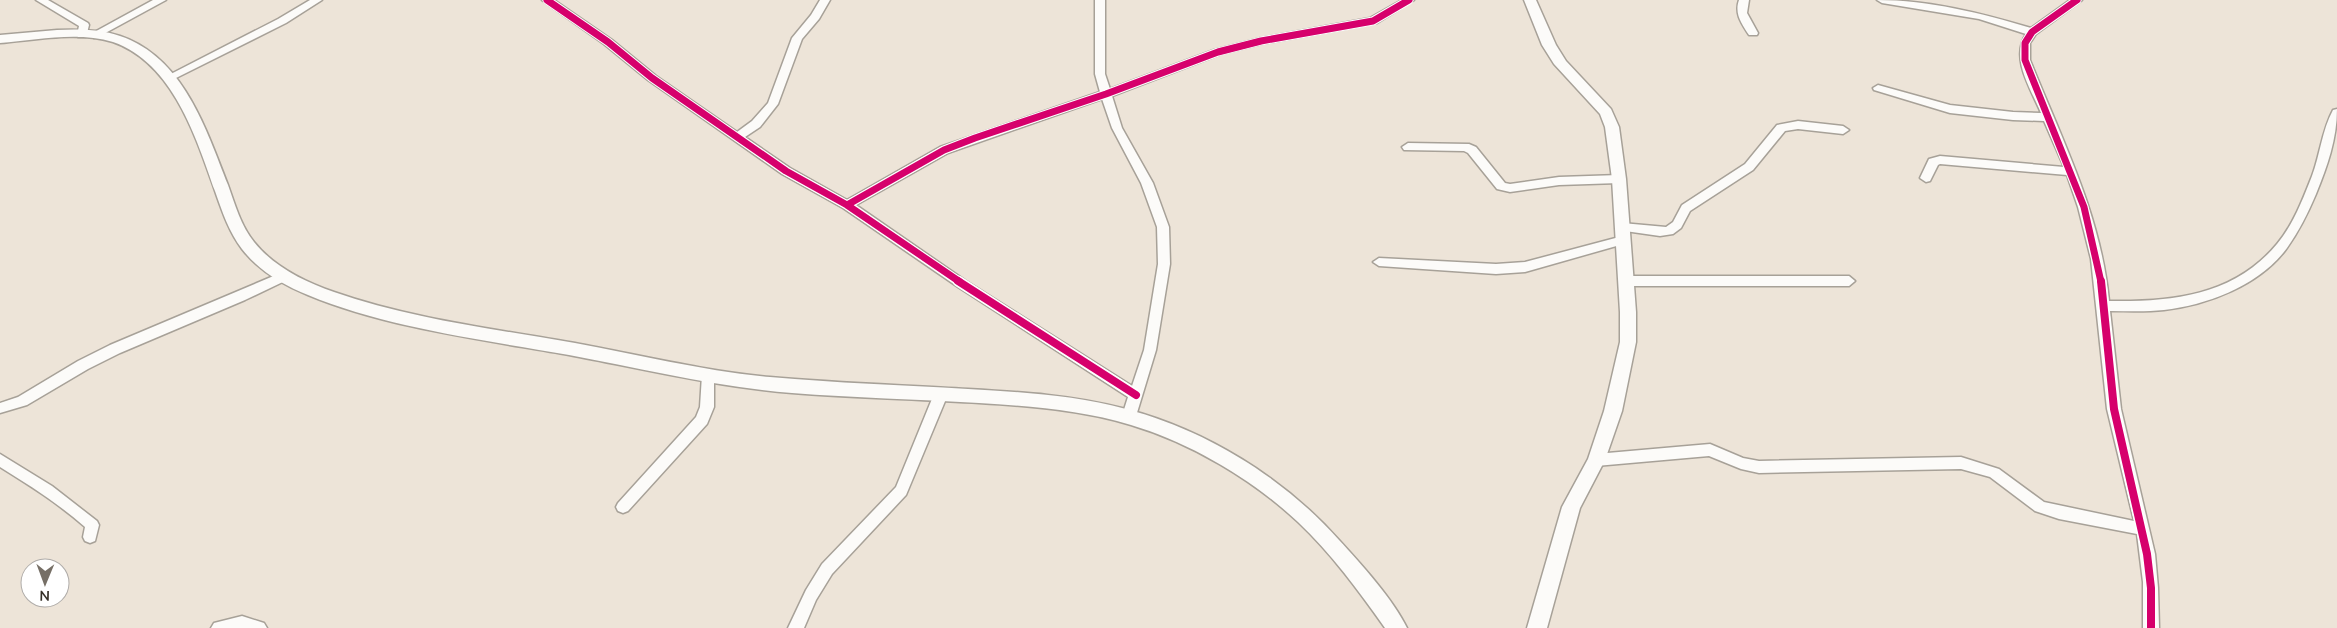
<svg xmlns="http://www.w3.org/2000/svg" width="2337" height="628" viewBox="0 0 2337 628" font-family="'Nunito Sans',sans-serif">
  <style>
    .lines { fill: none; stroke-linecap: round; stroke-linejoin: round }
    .minor-casing { stroke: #a7a198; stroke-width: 3 }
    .major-casing { stroke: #a7a198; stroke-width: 3 }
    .minor { fill: #fcfbf9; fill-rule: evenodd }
    .major { fill: #fcfbf9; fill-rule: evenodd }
    .cycleway-far1-casing { stroke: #fff; stroke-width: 9 }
    .cycleway-casing { stroke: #fff; stroke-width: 11 }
    .cycleway-far1 { stroke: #d6006c; stroke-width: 7 }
    .cycleway { stroke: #d6006c; stroke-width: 8 }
  </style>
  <rect width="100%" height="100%" fill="#ede4d8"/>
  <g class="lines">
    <defs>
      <path id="minor" d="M36 0H48L88 23 89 25 86 37H78L77 35 79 26Z
        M153 0H166L98 37 94 38 89 35Z
        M310 0H322L286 23 174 79H166L165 77 278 19Z
        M542 0H554L612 40 656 76 737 132 752 121 768 103 792 38 811 15 820 0H830L819 19 802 39 778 104 760 127 745 137 790 168 847 200 940 147 1100 92 1095 74V0H1105V74L1110 89 1214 50 1261 38 1370 18 1402 0H1414L1377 23 1261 44 1221 54 1112 96 1122 128 1153 183 1169 227 1170 264 1156 350 1136 416 1134 420 1129 421 1124 420 1122 416 1128 397 958 287 843 208 782 174 648 80 604 44ZM1102 99 1112 128 1141 183 1157 227 1158 264 1144 350 1132 386 966 281 856 205 948 153Z
        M1739 0H1749L1747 13 1758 33 1757 35H1749C1742 24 1734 14 1739 0Z
        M1877 0C1929 0 1981 13 2031 28L2070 0H2082L2036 34 2030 43V60C2062 140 2101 215 2109 301 2171 302 2234 296 2277 244 2293 225 2303 199 2312 176 2320 155 2322 130 2333 110L2337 109C2337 139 2327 167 2316 194 2308 213 2299 231 2287 248 2260 285 2208 305 2164 310 2146 312 2128 311 2110 311L2121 409 2155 554 2158 588 2159 628H2143V582L2137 534 2059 519 2035 511 1990 477 1961 469 1759 473 1741 469 1709 456 1596 466 1591 464 1589 460 1591 456 1596 454 1710 444 1743 458 1759 461 1961 457 1999 469 2044 502 2134 521 2107 409 2091 259 2078 207 2067 175 1940 164 1938 165 1930 181 1926 182 1920 178 1929 159 1940 156 2064 167 2044 121 2013 120 1950 113 1874 90 1873 88 1878 85 1950 105 2013 112 2041 113C2031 89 2010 58 2026 34L1979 19 1882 3Z
        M1798 121 1843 126 1849 130 1843 134 1798 129 1785 131 1753 170 1690 211 1681 228 1673 234 1660 236 1618 230 1616 227 1618 224 1622 223 1666 227 1673 222 1682 205 1745 164 1777 125Z
        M1408 143 1469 144 1476 147 1505 183 1510 184 1559 177 1619 175 1625 179 1619 183 1559 185 1510 192 1497 189 1468 153 1464 151 1404 150 1402 147Z
        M1623 236 1627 237 1629 240 1627 243 1525 272 1496 274 1379 266 1373 262 1379 258 1496 264 1525 262Z
        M283 272 287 274 289 277 287 280 245 300 120 353 88 369 27 405 0 413V403L18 397 78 361 110 345Z
        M1626 276H1849L1855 281 1849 286H1626L1620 281Z
        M708 370 713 371 714 375V407L707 424 628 511 623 513 618 511 616 507 618 503 696 417 700 407 702 375 703 371Z
        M941 389 946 390 948 394 906 495 832 574 816 600 804 628H788L806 590 822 564 896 487 934 394 936 390Z
        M0 454 52 486 97 521 99 525 95 541 90 543 85 541 83 537 85 527C59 504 29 485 0 467Z
        M242 616 264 623 267 628H211L214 623Z"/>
      <path id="major" d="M1524 0H1536L1556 45 1566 61 1611 109 1619 127 1626 179 1636 312V342L1622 411 1605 460 1580 508 1547 628H1527L1562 507 1588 459 1604 411 1620 342V312L1612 179 1605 127 1600 114 1554 64 1542 45Z
        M57 30C78 29 100 29 120 36 183 57 206 129 228 185 235 205 241 226 254 242 274 267 305 282 334 292 411 319 495 329 575 343 640 355 704 371 770 377 836 383 902 385 968 389 1021 392 1074 395 1126 409 1206 430 1284 478 1339 540 1361 564 1393 599 1407 628H1385C1359 591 1331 553 1298 522 1252 479 1191 443 1131 425 1082 410 1029 406 979 403 917 399 854 398 792 393 717 387 643 369 569 355 485 340 387 328 308 295 283 285 259 271 242 249 229 232 222 211 215 191 196 137 173 63 113 42 78 31 36 40 0 43V35Z"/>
    </defs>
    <!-- minor casing -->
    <use href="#minor" class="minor-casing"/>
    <!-- major casing -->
    <use href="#major" class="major-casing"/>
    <!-- minor -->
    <use href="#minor" class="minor"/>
    <!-- major -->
    <use href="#major" class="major"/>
    <defs>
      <path id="cycleway-far1" d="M547 0 608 42 652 78 786 171 847 205 960 282
        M2077 0 2032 32 2025 43V60L2084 207 2101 282
        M847 205 944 150 975 138 1106 94 1218 52 1261 41 1373 21 1409 0"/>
      <path id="cycleway" d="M958 281 1136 395
        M2101 281 2114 409 2147 554 2151 588V628"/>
    </defs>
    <!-- cycleway-far1 casing -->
    <use href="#cycleway-far1" class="cycleway-far1-casing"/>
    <!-- cycleway casing -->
    <use href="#cycleway" class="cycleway-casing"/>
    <!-- cycleway-far1 -->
    <use href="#cycleway-far1" class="cycleway-far1"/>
    <!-- cycleway -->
    <use href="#cycleway" class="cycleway"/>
  </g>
  <!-- north arrow -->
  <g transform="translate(45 583) rotate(181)"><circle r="24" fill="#ffffff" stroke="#afaca9"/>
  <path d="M0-4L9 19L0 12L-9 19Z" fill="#766f66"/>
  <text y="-8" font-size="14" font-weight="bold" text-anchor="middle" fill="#363028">N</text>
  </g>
</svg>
